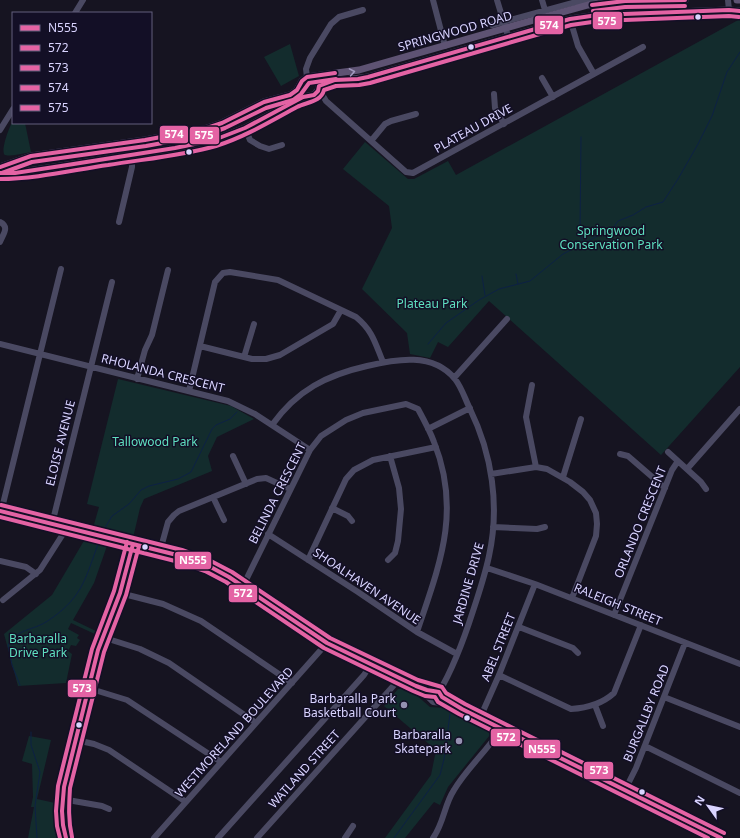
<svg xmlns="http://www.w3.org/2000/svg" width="740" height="838" viewBox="0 0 740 838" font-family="'Noto Sans',sans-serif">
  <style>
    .green { fill: #132c2d }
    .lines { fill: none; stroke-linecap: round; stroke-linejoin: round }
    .stream { stroke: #0d2144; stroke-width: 1 }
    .minor { stroke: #4a4962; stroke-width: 6 }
    .major { stroke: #5e5373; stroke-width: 7 }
    .bus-1-casing { stroke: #130f26; stroke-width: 7 }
    .bus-2-casing { stroke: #130f26; stroke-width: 7 }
    .bus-3-casing { stroke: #130f26; stroke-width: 7 }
    .bus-4-casing { stroke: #130f26; stroke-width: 7 }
    .bus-5-casing { stroke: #130f26; stroke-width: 7 }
    .bus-1 { stroke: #e463a4; stroke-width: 4 }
    .bus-2 { stroke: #e463a4; stroke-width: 4 }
    .bus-3 { stroke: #e463a4; stroke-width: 4 }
    .bus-4 { stroke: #e463a4; stroke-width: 4 }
    .bus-5 { stroke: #e463a4; stroke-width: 4 }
    .oneway { stroke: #a29ac0 }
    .bus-dot { fill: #d9d4ff; stroke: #130f26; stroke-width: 1.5 }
    .poi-dot { fill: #9591b1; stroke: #130f26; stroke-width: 1.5 }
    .labels { text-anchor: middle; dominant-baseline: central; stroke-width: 3; stroke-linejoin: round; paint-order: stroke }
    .street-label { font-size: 12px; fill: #d9d4ff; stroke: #130f26 }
    .park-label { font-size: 12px; fill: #5fe0c0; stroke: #130f26 }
    .poi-label { font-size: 12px; fill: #d9d4ff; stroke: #130f26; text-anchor: end }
    .line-badge { stroke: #130f26; stroke-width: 1.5 }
    .badge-label { font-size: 11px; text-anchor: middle; font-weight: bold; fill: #fff }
  </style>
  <rect width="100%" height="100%" fill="#161421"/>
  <!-- green -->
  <path class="green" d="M740 19V367L661 455 489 301 448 347 438 342 430 358 410 354 407 333 362 289 392 228 389 206 343 169 365 142 408 179H414L448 161 456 175Z
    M290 44 299 76 281 86 264 57Z
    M13 121V123H25L31 152C23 153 13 157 5 155 0 152 9 127 13 121Z
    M118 379 231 406 254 419 217 437 208 456 212 471 144 499 140 508 133 538 93 528 99 507 87 504Z
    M85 539 108 543 94 583 73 620 98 632 97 635 71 623 68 629 79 635 77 638 80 640 76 646 71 645 68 651 72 654 66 683 18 686 4 634 52 595Z
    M405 688 415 694 430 707 446 708 488 728 490 735 448 787 440 805 434 802 405 838H385L431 775 436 750 384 706 398 689Z
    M29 736 51 740 37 799 55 803C54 815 57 826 60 838H28L34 807H31L33 797 32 764 22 761Z"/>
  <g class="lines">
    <!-- stream -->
    <path class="stream" d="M581 137 580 232 583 244
      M516 274 518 284
      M482 276 485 295
      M428 344 446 323 479 300 499 289 530 281 563 254 613 228 618 221 633 215 646 207 663 202 678 179 698 144 712 116 727 72 740 52
      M103 531 112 516 129 504 141 490 149 486 178 479 191 472 212 429 216 425 230 419 237 412
      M20 685 12 665 8 645C19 628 31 631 46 622 57 615 68 606 76 595 87 580 92 559 99 542
      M31 732V745L40 772 35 806 37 838
      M394 838 440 775 444 759 450 714"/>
    <!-- minor -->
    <path class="minor" d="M433 0 445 46
      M497 0 508 36
      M542 0 545 10
      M728 0 729 10
      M75 13 83 0
      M570 19 578 46 594 74
      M492 25 576 2H595
      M307 77 306 69 310 58 331 24 339 17 363 10
      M542 78 553 97
      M319 89 326 101 406 172 413 173 643 47
      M494 94 495 108 504 124
      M245 128 250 140 260 146 269 149 282 145
      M0 130 13 109
      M145 140 147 152
      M371 141 385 124 391 121 416 114
      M0 222C10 227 3 234 0 242
      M119 222 132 167V155
      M0 344 228 401 255 414 310 450
      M200 346 252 359H266L280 355 333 324 341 310
      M244 357 254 324
      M454 378 507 319
      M137 379 145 350 152 335 168 270
      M532 385 526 417 536 467
      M189 391 215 282 223 273 230 272 278 280 356 317C373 331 375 343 383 362
      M272 425C297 390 327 375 367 366 396 359 433 352 455 379 462 388 465 399 470 409 492 454 500 506 489 556 485 575 479 593 473 611 464 639 454 667 439 692
      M428 429 470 408
      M668 452 701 482 706 489
      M620 454 628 456 665 488
      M233 456 246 484
      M687 469 740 409
      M491 474 536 467 547 469 570 482 583 492 590 500 596 513 597 524 596 536 572 598
      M563 477 581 419
      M213 497 224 520
      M332 508 348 516 352 521
      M0 511 195 560 229 577 327 643 416 686 427 690 439 692
      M1 512 61 269
      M52 524 112 282
      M493 527 537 529 545 527
      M268 534 358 592 417 632 457 654
      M160 551 168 522 174 515 179 511 257 479 266 478 290 489
      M308 560 346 479 354 470 373 460 436 447
      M388 560 395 553 398 541 401 509 399 488 390 456
      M0 561 26 567 36 574
      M487 568 535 584 740 664
      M243 586 310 450 321 436 346 420 363 413 406 404 418 409C424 420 430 431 434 442 462 512 439 566 417 632
      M120 593 163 604 201 621 292 683
      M3 600 40 570 63 534 65 527
      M614 615 672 470 678 461
      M519 627 573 648 578 653
      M102 637 140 649 169 663 256 723
      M499 675 571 709C587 708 602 704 614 693L641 625
      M88 688 127 700 221 762
      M420 689 433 702 450 704 462 709 721 838
      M664 697 740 727
      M595 705 603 726
      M480 718 499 675 535 584
      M76 740 94 744 109 750 186 802
      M645 746 740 793
      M625 790 636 768 685 643
      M62 799 102 806 109 809
      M66 838 63 825 62 811 64 787 98 650 120 593 133 544
      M154 838 327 643
      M218 838 364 675 371 664
      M257 838 395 684 398 677
      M345 838 353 826
      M433 838C444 823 444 805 454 790 467 768 487 751 501 729"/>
    <!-- major -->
    <path class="major" d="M737 0H740
      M319 86C335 79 351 80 368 77L570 19 598 15 729 10 740 11
      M0 167 31 156 145 140 204 129 222 123 264 102 290 95 297 90 302 81 307 77 359 70 548 16 588 5 625 1 685 0
      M0 173H15L61 166 175 148 214 140 245 128 303 97 314 95 319 89V83"/>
    <defs>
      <path id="bus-1" d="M0 511 181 556 207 565 229 577 327 643 416 686 427 690 439 692 442 697 462 709 721 838
        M66 838 63 825 62 811 64 787 98 650 120 593 133 544"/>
      <path id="bus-2" d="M0 517 179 562 205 571 226 582 324 648 413 691 425 696 435 697 438 702 459 714 708 838
        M72 837C68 820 69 805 70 788L104 652 126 595 139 546"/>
      <path id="bus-3" d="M1 505 182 550 209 560 232 572 330 638 418 680 442 687 446 693 465 704 724 833
        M60 838 57 826 56 811 58 786 92 649 114 591 127 542"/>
      <path id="bus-4" d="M592 5 625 1 685 0
        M0 167 31 156 145 140 204 129 222 123 264 102 290 95 297 90 302 81 307 77 335 73
        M0 173H15L61 166 175 148 214 140 245 128 303 97 314 95 318 91 319 86 335 80 358 79 368 77 570 19 598 15 729 10 740 11"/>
      <path id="bus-5" d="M593 11 625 7 685 6
        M2 173 32 162 146 146 206 135 225 128 266 108 293 100 301 94 309 83 336 79
        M0 179C36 179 73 170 108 165 144 159 181 156 216 146 245 137 271 121 297 107 307 102 321 102 324 90L336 86 359 85 370 83 571 25 599 21 729 16 739 17"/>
    </defs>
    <!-- bus-1 casing -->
    <use href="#bus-1" class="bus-1-casing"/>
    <!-- bus-2 casing -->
    <use href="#bus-2" class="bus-2-casing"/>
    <!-- bus-3 casing -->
    <use href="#bus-3" class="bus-3-casing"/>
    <!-- bus-4 casing -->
    <use href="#bus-4" class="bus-4-casing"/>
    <!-- bus-5 casing -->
    <use href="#bus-5" class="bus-5-casing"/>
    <!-- bus-1 -->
    <use href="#bus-1" class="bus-1"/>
    <!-- bus-2 -->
    <use href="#bus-2" class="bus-2"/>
    <!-- bus-3 -->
    <use href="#bus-3" class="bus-3"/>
    <!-- bus-4 -->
    <use href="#bus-4" class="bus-4"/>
    <!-- bus-5 -->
    <use href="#bus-5" class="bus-5"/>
  </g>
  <!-- one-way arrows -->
  <defs><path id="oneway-chevron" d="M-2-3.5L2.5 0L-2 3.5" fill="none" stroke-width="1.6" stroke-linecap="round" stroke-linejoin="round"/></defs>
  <use class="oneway" href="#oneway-chevron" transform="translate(352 72) rotate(-10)"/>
  <!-- markers -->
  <g class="bus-dot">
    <circle cx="698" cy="17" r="3.5"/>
    <circle cx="471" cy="47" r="3.5"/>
    <circle cx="189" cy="152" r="3.5"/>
    <circle cx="145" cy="547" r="3.5"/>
    <circle cx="467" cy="718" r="3.5"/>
    <circle cx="79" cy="725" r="3.5"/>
    <circle cx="642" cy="792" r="3.5"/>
  </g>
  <g class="poi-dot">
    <circle cx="404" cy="705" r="4"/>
    <circle cx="459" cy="741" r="4"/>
  </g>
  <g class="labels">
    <!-- street labels -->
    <g class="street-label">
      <text transform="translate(455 31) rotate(-16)">SPRINGWOOD ROAD</text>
      <text transform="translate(473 128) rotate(-29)">PLATEAU DRIVE</text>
      <text transform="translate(163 373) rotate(14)">RHOLANDA CRESCENT</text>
      <text transform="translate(60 443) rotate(-76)">ELOISE AVENUE</text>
      <text transform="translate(277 493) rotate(-63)">BELINDA CRESCENT</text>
      <text transform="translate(640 522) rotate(-68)">ORLANDO CRESCENT</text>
      <text transform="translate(468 583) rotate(-74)">JARDINE DRIVE</text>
      <text transform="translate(367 586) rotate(34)">SHOALHAVEN AVENUE</text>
      <text transform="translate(618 604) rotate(22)">RALEIGH STREET</text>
      <text transform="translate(498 647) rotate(-68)">ABEL STREET</text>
      <text transform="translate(646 713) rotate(-68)">BURGALLBY ROAD</text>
      <text transform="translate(234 732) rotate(-48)">WESTMORELAND BOULEVARD</text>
      <text transform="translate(304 769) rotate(-48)">WATLAND STREET</text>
    </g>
    <!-- park labels -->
    <g class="park-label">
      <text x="611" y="230">Springwood<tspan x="611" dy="14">Conservation Park</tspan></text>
      <text x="432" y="303">Plateau Park</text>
      <text x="155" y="441">Tallowood Park</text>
      <text x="38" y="638">Barbaralla<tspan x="38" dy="14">Drive Park</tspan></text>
    </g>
    <!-- poi labels -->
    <g class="poi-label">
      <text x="396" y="698">Barbaralla Park<tspan x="396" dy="14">Basketball Court</tspan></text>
      <text x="451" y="734">Barbaralla<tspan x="451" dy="14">Skatepark</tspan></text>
    </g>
  </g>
  <g class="line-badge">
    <rect x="592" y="11" width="31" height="19" rx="4" fill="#e463a4"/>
    <rect x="534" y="15" width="30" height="20" rx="4" fill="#e463a4"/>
    <rect x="159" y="125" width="30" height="19" rx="4" fill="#e463a4"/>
    <rect x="189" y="126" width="31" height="19" rx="4" fill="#e463a4"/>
    <rect x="174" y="551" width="38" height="19" rx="4" fill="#e463a4"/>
    <rect x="228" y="584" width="30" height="19" rx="4" fill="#e463a4"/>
    <rect x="67" y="679" width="30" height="19" rx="4" fill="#e463a4"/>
    <rect x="490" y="728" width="31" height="19" rx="4" fill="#e463a4"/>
    <rect x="523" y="739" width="38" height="20" rx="4" fill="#e463a4"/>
    <rect x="583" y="761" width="31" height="19" rx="4" fill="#e463a4"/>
  </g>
  <g class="badge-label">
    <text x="607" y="25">575</text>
    <text x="549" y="29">574</text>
    <text x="174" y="138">574</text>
    <text x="204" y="139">575</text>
    <text x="193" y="564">N555</text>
    <text x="243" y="597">572</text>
    <text x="82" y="692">573</text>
    <text x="506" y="741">572</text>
    <text x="542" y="753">N555</text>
    <text x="599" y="774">573</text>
  </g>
  <!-- legend -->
  <rect x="12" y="12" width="140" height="112" fill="#130f26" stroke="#625e7d"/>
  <rect x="20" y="25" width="20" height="6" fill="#e463a4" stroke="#625e7d"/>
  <text x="48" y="32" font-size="12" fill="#d9d4ff">N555</text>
  <rect x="20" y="45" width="20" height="6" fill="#e463a4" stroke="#625e7d"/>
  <text x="48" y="52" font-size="12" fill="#d9d4ff">572</text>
  <rect x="20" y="65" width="20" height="6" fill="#e463a4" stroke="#625e7d"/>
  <text x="48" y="72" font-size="12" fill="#d9d4ff">573</text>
  <rect x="20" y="85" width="20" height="6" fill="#e463a4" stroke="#625e7d"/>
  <text x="48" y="92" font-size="12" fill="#d9d4ff">574</text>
  <rect x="20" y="105" width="20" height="6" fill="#e463a4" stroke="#625e7d"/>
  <text x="48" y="112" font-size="12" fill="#d9d4ff">575</text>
  <!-- north arrow -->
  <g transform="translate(708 806) rotate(303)" stroke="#130f26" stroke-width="3" paint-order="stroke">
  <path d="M0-3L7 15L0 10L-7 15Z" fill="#d9d4ff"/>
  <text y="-6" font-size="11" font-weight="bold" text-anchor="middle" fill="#d9d4ff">N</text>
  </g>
</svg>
